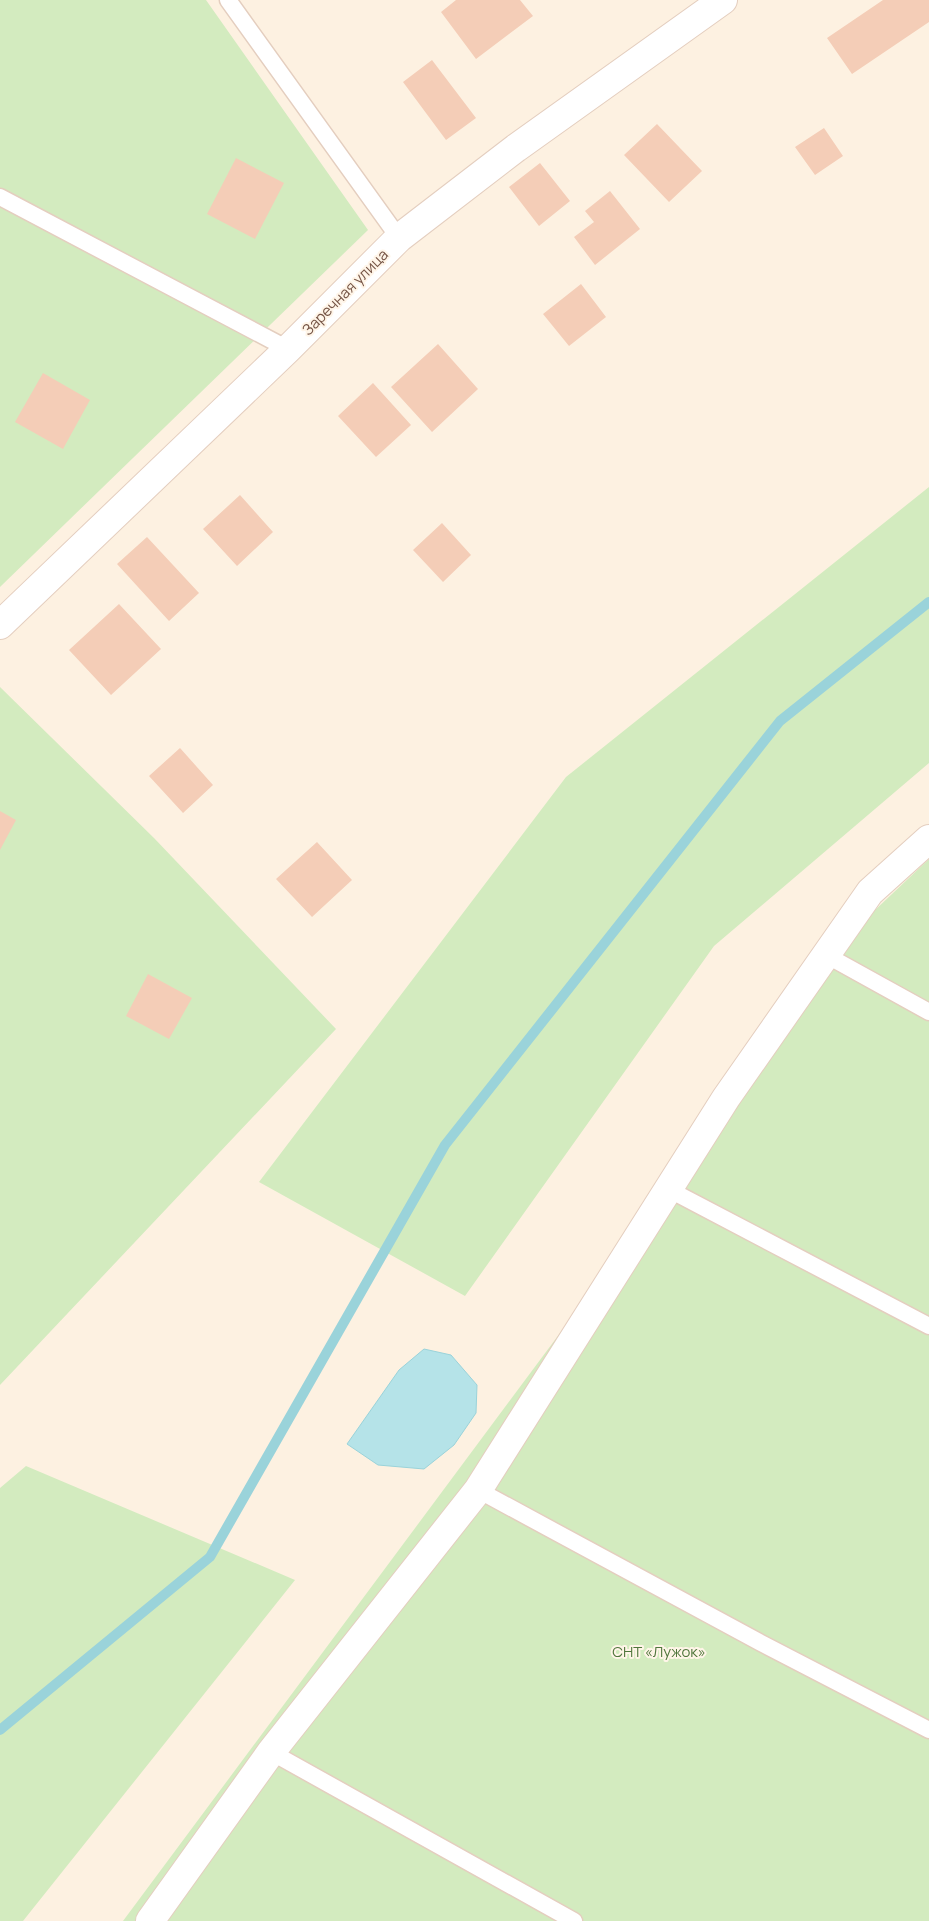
<svg xmlns="http://www.w3.org/2000/svg" width="929" height="1921" viewBox="0 0 929 1921" font-family="Manrope,sans-serif">
  <style>
    .green { fill: #d3ebbf }
    .water { fill: #b5e3e8; stroke: #9ad3da }
    .lines { fill: none; stroke-linecap: round; stroke-linejoin: round }
    .stream { stroke: #9ad3da; stroke-width: 10 }
    .building { fill: #f4cdb7 }
    .lane-casing { stroke: #e4cebf; stroke-width: 19 }
    .street-casing { stroke: #e4cebf; stroke-width: 30 }
    .lane { stroke: #fff; stroke-width: 16 }
    .street { stroke: #fff; stroke-width: 28 }
    .labels { text-anchor: middle; dominant-baseline: central; stroke-width: 4; stroke-linejoin: round; paint-order: stroke }
    .street-label { font-size: 15px; fill: #765546; stroke: #fff5e8 }
    .park-label { font-size: 15px; fill: #50763c; stroke: #fff5e8 }
  </style>
  <rect width="100%" height="100%" fill="#fdf1e1"/>
  <!-- green -->
  <path class="green" d="M0 0H206L368 230 0 587Z
    M929 487V763L714 946 465 1296 259 1182 566 777Z
    M0 687 154 838 336 1029 0 1385Z
    M929 859V1921H123L873 912Z
    M26 1466 295 1580 23 1921H0V1488Z"/>
  <!-- water -->
  <path class="water" d="M424 1349 451 1355 477 1385 476 1413 454 1445 424 1469 378 1465 347 1444 399 1370Z"/>
  <g class="lines">
    <!-- stream -->
    <path class="stream" d="M0 1730 210 1557 445 1145 780 721 929 602"/>
  </g>
  <!-- building -->
  <path class="building" d="M456 0H520L533 16 476 59 441 12Z
    M883 0H929V22L852 74 827 38Z
    M432 60 476 118 446 140 403 82Z
    M657 124 702 171 669 202 624 155Z
    M824 128 843 156 815 175 795 147Z
    M236 158 284 183 255 239 207 214Z
    M540 163 570 201 539 226 509 187Z
    M610 191 640 229 595 265 574 237 594 222 585 211Z
    M581 284 606 317 569 346 543 314Z
    M438 344 478 389 432 432 391 387Z
    M43 373 90 400 63 449 15 422Z
    M373 383 411 425 376 457 338 416Z
    M240 495 273 532 237 566 203 529Z
    M442 523 471 555 443 582 413 550Z
    M147 537 199 593 169 621 117 564Z
    M119 604 161 649 111 695 69 650Z
    M180 748 213 785 183 813 149 776Z
    M0 811 16 820 0 850Z
    M317 842 352 880 312 917 276 879Z
    M148 974 192 998 169 1039 126 1016Z"/>
  <g class="lines">
    <defs>
      <path id="lane" d="M228 0 399 238
        M0 197 288 349
        M826 955 929 1012
        M668 1189 929 1326
        M478 1490 761 1643 929 1730
        M271 1752 574 1921"/>
      <path id="street" d="M0 625 288 349 399 238 516 148 723 0
        M150 1921 271 1752 478 1490 726 1098 870 892 929 839"/>
    </defs>
    <!-- lane casing -->
    <use href="#lane" class="lane-casing"/>
    <!-- street casing -->
    <use href="#street" class="street-casing"/>
    <!-- lane -->
    <use href="#lane" class="lane"/>
    <!-- street -->
    <use href="#street" class="street"/>
  </g>
  <g class="labels">
    <!-- street labels -->
    <g class="street-label">
      <text transform="translate(345 292) rotate(-45)">Заречная улица</text>
    </g>
    <!-- park labels -->
    <g class="park-label">
      <text x="659" y="1651">СНТ «Лужок»</text>
    </g>
  </g>
</svg>
